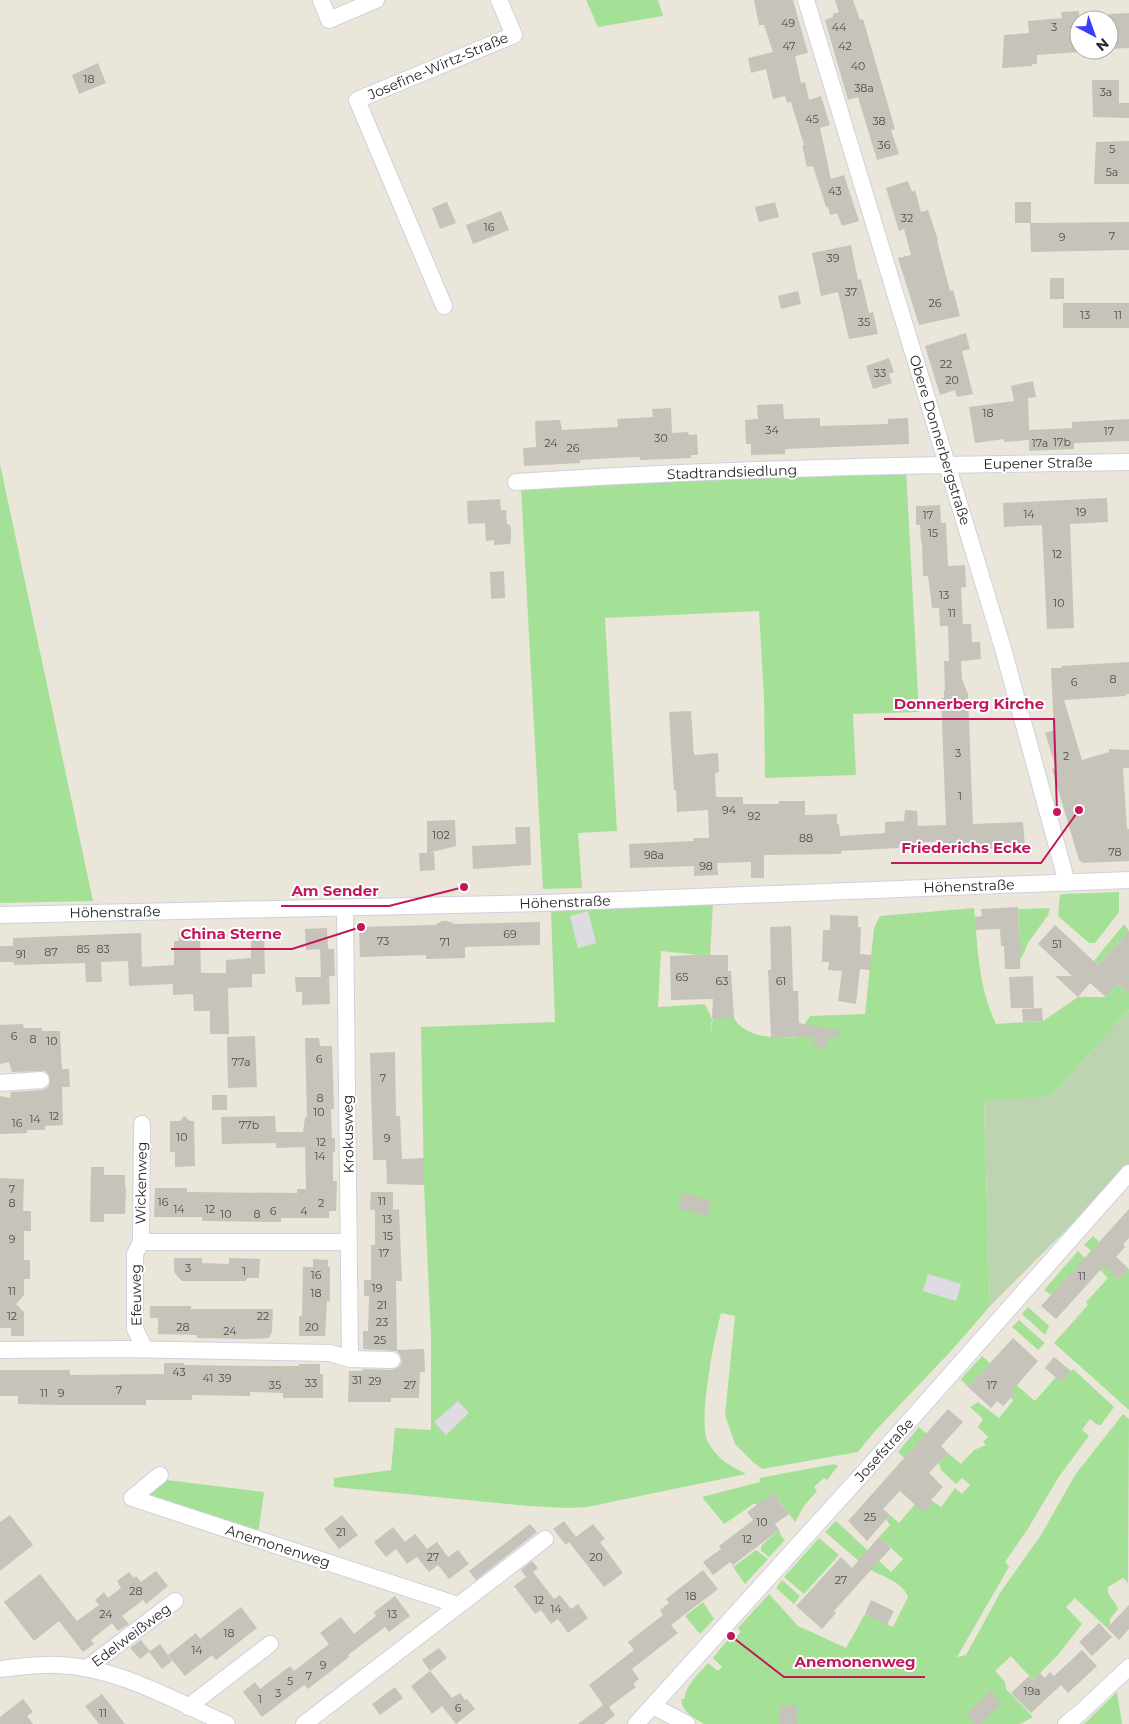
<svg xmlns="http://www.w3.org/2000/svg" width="1129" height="1724" viewBox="0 0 1129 1724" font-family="Montserrat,sans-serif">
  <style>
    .industrial { fill: #dfdbe3 }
    .green { fill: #a4e197; fill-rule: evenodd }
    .cemetery { fill: #bdd4b1 }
    .building { fill: #c6c3ba }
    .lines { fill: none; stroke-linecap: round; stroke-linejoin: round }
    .minor-casing { stroke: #cfd0e1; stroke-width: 18 }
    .minor { stroke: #fff; stroke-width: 16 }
    .labels { text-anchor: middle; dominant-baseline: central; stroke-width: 4; stroke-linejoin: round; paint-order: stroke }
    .number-label { font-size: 11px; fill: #504f4c }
    .street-label { font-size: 14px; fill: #282828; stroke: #fff }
    .leader { fill: none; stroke: #c2185b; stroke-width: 2 }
    .callout-dot { fill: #c2185b; stroke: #fff; stroke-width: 2 }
    .callout-label { font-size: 15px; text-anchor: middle; font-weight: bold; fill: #c2185b; stroke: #fff; stroke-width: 4; stroke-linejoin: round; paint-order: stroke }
  </style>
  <rect width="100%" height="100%" fill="#ebe6da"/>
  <!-- industrial -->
  <path class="industrial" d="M588 911 596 943 578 948 570 915Z
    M928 1274 961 1284 957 1301 923 1292Z
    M458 1400 470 1413 446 1435 434 1422Z"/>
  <!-- green -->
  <path class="green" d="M586 0H658L663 16 598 27Z
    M0 464 93 901 0 903Z
    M906 469 919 712 853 714 856 775 765 778 764 697 759 611 605 618 617 831 578 833 582 888 543 889 521 489Z
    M1119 892V912L1095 943H1089L1058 916 1060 895 1062 894Z
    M713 903 710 956 661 951 658 1007 705 1004 712 1019 710 1037 713 1018H734C745 1038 774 1038 795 1038L810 1016 865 1014 874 928 880 916 974 908C978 948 978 986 996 1024L1043 1021 1078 997H1106L1118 984 1124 989 1129 990V1010L1051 1096 984 1102 990 1306 952 1350 875 1431 858 1452 762 1469 754 1463 735 1444 725 1415 735 1316 721 1313C715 1335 697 1424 708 1442 717 1459 730 1466 746 1474L587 1507 568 1508 529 1506 334 1487V1478L391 1470 395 1428 431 1430V1337L424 1185 421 1027 555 1022 551 909ZM588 911 596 943 578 948 570 916ZM928 1274 961 1284 956 1301 923 1291ZM458 1401 469 1413 446 1435 434 1422Z
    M1050 908 1048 915 1028 943 1022 957H1020L1018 909Z
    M1124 924 1129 931 1098 965 1094 961Z
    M1093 1236 1118 1259 1109 1270 1119 1279 1129 1269V1410L1054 1343 1088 1305 1086 1302 1108 1278 1100 1270 1097 1256 1084 1245Z
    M1078 1251 1085 1258 1051 1295 1044 1290Z
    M1028 1307 1049 1326 1045 1335 1022 1314Z
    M1019 1320 1045 1343 1038 1350 1012 1327Z
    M982 1356 990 1363 968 1387 961 1379Z
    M1073 1369 1114 1407 1101 1425H1098L1090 1419 1082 1430 1089 1436 1058 1478 1029 1527 1005 1562 1009 1567 957 1657 966 1655 1000 1593 1041 1535 1075 1475 1123 1414 1129 1419 1128 1583 1123 1578 1108 1587C1107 1598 1116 1600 1118 1609L1110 1619V1625L1107 1628 1075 1598 1066 1607 1082 1624 1058 1655 1033 1680 1011 1656 995 1671 1005 1682 1006 1689 1033 1717 1020 1724H704C693 1717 683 1713 681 1699H684C687 1683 698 1675 708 1663L718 1671 722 1667 713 1658 729 1638 732 1641 741 1632 738 1628 769 1594 798 1626 846 1648 865 1614 893 1627 908 1597C902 1581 884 1578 871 1570 855 1559 840 1544 825 1532L836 1521 891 1572 903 1559 879 1537 890 1525 886 1519 890 1515 899 1523 915 1504 934 1502 941 1507 955 1488 962 1494 970 1485 962 1478 956 1484 941 1470 939 1462 948 1453 961 1464 974 1450 986 1445 983 1442 988 1437 978 1427 983 1419 970 1407 978 1402 999 1418 1013 1401 1009 1391 1015 1384 1035 1401 1056 1377 1061 1382Z
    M919 1427 927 1434 904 1458 898 1452Z
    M834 1464 838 1466 827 1480 824 1478 814 1487 817 1491 804 1506 795 1522 778 1499 762 1511 755 1503 724 1524 702 1497 760 1482V1478Z
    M150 1478 264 1492 258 1535 138 1497Z
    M779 1530 782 1537 785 1540 769 1557 761 1551V1546Z
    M819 1538 839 1555 804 1594 784 1577Z
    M756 1550 768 1559 745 1584 733 1567Z
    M782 1580 800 1596 794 1604 776 1588Z
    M703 1602 714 1619 700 1634 685 1616Z
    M1117 1692 1122 1724H1084Z"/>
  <!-- cemetery -->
  <path class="cemetery" d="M1129 1010V1164L1109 1187 990 1306 984 1101 1051 1096Z"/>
  <!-- building -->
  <path class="building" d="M754 0H793L808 53 795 56 801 83 805 82 809 100 821 96 830 125 820 128 831 179 844 175 859 221 842 226 837 213 830 215 828 207H826L813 166 807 167 802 145H804L791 102 787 103 785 96 773 99 766 69 751 73 748 58 773 52 764 25H759Z
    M835 0H853L860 20 863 19 895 129 891 130 899 154 877 160 858 97 848 100 825 20 833 17V14L839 12Z
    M1079 11V52L1037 55V64H1032V66L1002 68 1004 35 1029 33 1028 21 1062 18 1061 12Z
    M1129 13V48L1109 49V14Z
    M98 63 106 83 79 94 72 75Z
    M1092 80H1119V103H1129V118L1093 117Z
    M1129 141V184H1094L1096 142Z
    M908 181 912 192 915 190 921 212 928 210 938 240 937 241 950 291 953 290 960 316 919 325 898 258 911 255 904 229 899 231 886 188Z
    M447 202 456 223 440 229 432 208Z
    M775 202 779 217 759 222 755 207Z
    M1015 202H1031V223L1129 222V250L1031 252 1030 223H1015Z
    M501 211 509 230 473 244 466 225Z
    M851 245 858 280 861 279 869 313 873 312 878 334 849 339 838 292 821 296 812 253Z
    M1050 278H1064V299H1050Z
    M798 291 801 304 781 309 778 296Z
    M1063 303H1129V328H1063Z
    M966 333 970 349 962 351 973 394 957 397 955 390 940 395 925 346Z
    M889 358 894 372 889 374 892 383 873 389 866 366Z
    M1033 381 1036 397 1028 398 1029 430 1072 428V422L1129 419V441L1074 443V449L1029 451V440L1004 442V439L975 443 969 407 1014 401 1011 386Z
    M783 404 784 419 820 418V426L888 424V419L908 418 909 444 785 449V454L751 455V444H746L745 420 758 419 757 405Z
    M671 408 672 433 688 432 689 435 697 434 698 455H691V458L640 460V457L612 458 580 460V463L524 466 523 448 536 447 535 421 560 420 562 430 618 427 617 419 653 417 652 409Z
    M1107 498 1108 522 1070 524 1074 628 1047 629 1042 525 1004 527 1003 503Z
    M500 499 501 510H506L507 524H509L511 528V539L510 544 494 545V540L486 541 485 523 468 524 467 501Z
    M940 505 941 523H946L948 566 965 565 966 587 961 588 963 624H971L972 642H980L981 659 961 661 962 679 968 694 973 824 1023 822 1025 847 943 851V841L899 844V848L841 851V854L764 855V878H751V862L717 863 718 875 694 876V866L630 868 629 844 694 841 693 838H709L708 810 677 812 676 790H674L669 712 691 711 694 755 718 753 719 772 715 773 716 797H743V804H779V801H805V815L837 814V824H839L840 836 885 833V822L904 821 905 810 917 811 918 826 946 825 941 698H944V690H945L944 661H949L948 626H940L939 608H932L928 576H923L922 543H921L920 525H916V506Z
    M504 571 505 598 491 599 490 572Z
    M1129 662V694H1126V696L1064 700 1082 760 1109 752V749L1129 750V768H1123L1127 829H1129V861L1083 863 1079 860 1052 769 1056 768 1045 733 1054 730 1051 668H1062L1061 666Z
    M455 820 456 846 428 853 434 852 435 870 420 871 419 853H427V821Z
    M515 827H530L531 865 473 869 472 846 516 844Z
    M1018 907 1019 938 1021 940 1020 969H1005L1004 946H1001L1000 929 975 930V917L982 916 981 909Z
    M830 915 858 916V927H861L860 954 872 955 870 970 860 969 856 1004 838 1001 842 971 828 970 829 962H822L823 930H830Z
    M442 921H447L455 924 540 922V945L465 947V958L426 959V955L360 957 359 927 435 925Z
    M1055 925 1098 965 1129 931V993L1118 984 1106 997 1090 983 1078 997 1055 976H1072L1038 944Z
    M791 926 793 991H798L799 1023 840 1031V1037H828L826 1048 813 1046 815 1037 771 1038 768 970H771L770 927Z
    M327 928 328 949H322H334L335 976H329L330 1004 302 1005V992H296L295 977H321L320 949 306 950 305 929Z
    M251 930H264L265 974H252V987L228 988 229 1034H210V1011H194L193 994 173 995V984L129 986 128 961 101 962 102 982H86L85 963 14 965V962H0V946H13V938L141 933 142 967 174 965V941H179L178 932H200L201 973H226V960L251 958Z
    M694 955H728V971H731L734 1018 712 1019 713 999 671 1000 670 956Z
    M1033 976 1034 1008H1011L1009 977Z
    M1042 1008 1043 1021 1023 1022 1022 1009Z
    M23 1024 24 1028H42V1031H60L62 1069H69L70 1087H62L63 1125 45 1126V1130H27V1133L0 1134V1096L10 1098 11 1092 42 1090 47 1088 50 1084 49 1075 45 1071 12 1072 9 1062 0 1064V1025Z
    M255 1036 257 1087 228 1088 227 1037Z
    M305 1038H319L320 1046H332L334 1109H331L332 1138H335V1152H333V1181H337L336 1211H329V1218H281V1222L202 1221V1217H154L155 1188H187V1192L297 1193V1189H306L305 1147 276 1148V1143L222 1144 221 1117 275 1116 276 1132H303L305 1117H307Z
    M395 1052 396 1116H400L402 1159 424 1158V1185L387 1184 386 1160H373L370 1053Z
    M212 1095H227V1110H212Z
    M184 1116 190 1121H194L195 1166 175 1167V1152H170V1121H180Z
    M91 1167H104V1175H125V1187H126L125 1214H104V1222H90Z
    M0 1178 24 1179 23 1211H31V1231H24V1260H30V1279H24V1295L16 1304 24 1312V1336H11V1328H0Z
    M371 1192H393V1210L399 1209 402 1281H396L397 1350 424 1349 425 1372H420L419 1398H391V1402H348L349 1371H363V1369L392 1370 400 1366 402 1361 400 1355 397 1351 363 1349V1331H368L369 1296H364V1280H371V1245H375V1210H370Z
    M682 1193 711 1200 708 1216 679 1209Z
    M1129 1209V1238L1123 1244 1125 1247 1116 1257 1129 1269 1119 1279 1104 1266 1056 1319 1041 1306Z
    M174 1258H202V1263L229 1264V1258L260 1259 259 1278H248L245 1281H182L174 1272Z
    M313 1259 328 1260V1267H330V1302L327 1301 325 1336H299V1316H302L303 1267H313Z
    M150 1306H191V1309H273L272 1332 269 1338 245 1339 197 1338V1335L158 1334V1318H150Z
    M1013 1338 1038 1361 1011 1392 1014 1395 1003 1406 997 1401 991 1408 968 1387Z
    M1054 1357 1071 1371 1061 1382 1045 1368Z
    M164 1363H184V1365L249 1366H299V1364H320V1374H323V1398H283V1393L250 1392V1396L192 1395V1400H146V1405H61L18 1404V1396H0V1370H70V1375L164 1374Z
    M948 1409 963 1422 941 1446 948 1453 929 1473 943 1487 931 1500 934 1502 924 1513 900 1491 883 1509 890 1515 867 1541 848 1521Z
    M773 1493 789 1514 775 1524 779 1530 733 1565 730 1562 713 1575 703 1562 721 1549 719 1546 753 1520 747 1512Z
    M10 1515 33 1545 0 1571V1522Z
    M342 1515 358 1535 339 1549 324 1529Z
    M564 1521 576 1537 593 1524 605 1539 600 1542 623 1573 604 1587 569 1542 566 1545 553 1529Z
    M530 1524 537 1532 476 1580 469 1571Z
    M393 1527 405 1542 386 1557 374 1542Z
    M415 1534 427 1549 437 1542 448 1557 458 1550 469 1564 449 1579 438 1565 429 1572 417 1557 407 1564 396 1549Z
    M879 1537 891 1548 834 1611 836 1613 822 1629 796 1606 841 1557 852 1568Z
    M532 1561 538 1568 526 1577 521 1570Z
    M703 1570 718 1589 671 1625 678 1633 632 1669 639 1679 633 1684 636 1687 609 1707 615 1715 604 1724H578L603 1705 589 1685 634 1650 628 1642 663 1615 660 1610 669 1603 666 1599Z
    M156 1571 168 1586 146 1604 143 1600 122 1616 129 1624 118 1631 112 1623 91 1640 94 1644 83 1652 59 1621 34 1641 4 1602 40 1574 77 1621 99 1605 95 1600 104 1592 108 1598 121 1588 117 1581 129 1572 134 1578 136 1576 141 1582Z
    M533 1572 554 1599 560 1595 571 1609 578 1604 588 1618 568 1633 558 1619 551 1624 541 1610 535 1614 514 1586Z
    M395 1596 410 1616 389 1632 385 1627 348 1655 349 1657 308 1689 304 1685 262 1717 243 1692 255 1682 260 1689 290 1666 294 1671 329 1644 320 1633 341 1617 354 1634 376 1616 374 1612Z
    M871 1600 894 1611 887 1625 865 1614Z
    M1129 1605V1629L1119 1640 1107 1628Z
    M241 1607 257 1628 216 1660 212 1655 185 1676 168 1655 196 1633 200 1639Z
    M1099 1623 1112 1637 1092 1656 1079 1642Z
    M141 1640 150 1651 160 1644 172 1661 162 1669 149 1652 140 1659 130 1648Z
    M439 1648 447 1658 430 1671 422 1660Z
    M1082 1650 1097 1666 1068 1693 1061 1685 1031 1713 1011 1693 1029 1676 1033 1680 1040 1673 1045 1678 1050 1672 1054 1676Z
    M430 1671 452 1698 460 1693 465 1700 467 1699 475 1709 456 1724 442 1706 432 1714 411 1686Z
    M395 1687 403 1698 380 1715 372 1704Z
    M991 1690 1002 1703 981 1724H975L966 1714Z
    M102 1694 125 1724H99L85 1706Z
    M23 1699 33 1712 27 1716 33 1724H0V1717Z
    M797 1705 798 1724H779V1707Z"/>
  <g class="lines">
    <defs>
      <path id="minor" d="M321 0 329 20 376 0
        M806 0 1002 645 1067 883
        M444 306 357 100 514 35 499 0
        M516 482C720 468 925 465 1129 462
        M345 908 350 1359
        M0 915 544 903 1129 880
        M0 1083 41 1080
        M141 1242 142 1124
        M145 1349 135 1329V1254L141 1242H349
        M0 1350 122 1349 330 1353 350 1359 392 1360
        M160 1475 132 1498 458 1605
        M87 1668 175 1601
        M0 1669C19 1667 39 1664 58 1665 117 1667 173 1700 227 1724
        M653 1706 687 1724
        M188 1707 270 1644
        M304 1724 545 1539
        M636 1724 866 1470 1129 1173
        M1066 1724 1080 1713 1129 1667"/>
    </defs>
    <!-- minor casing -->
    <use href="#minor" class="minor-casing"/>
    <!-- minor -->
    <use href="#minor" class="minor"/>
  </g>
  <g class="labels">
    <!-- number labels -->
    <g class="number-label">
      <text x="788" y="23">49</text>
      <text x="839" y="27">44</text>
      <text x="1054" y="27">3</text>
      <text x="789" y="46">47</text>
      <text x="845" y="46">42</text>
      <text x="858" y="66">40</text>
      <text x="89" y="79">18</text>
      <text x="864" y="88">38a</text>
      <text x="1106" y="92">3a</text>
      <text x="812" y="119">45</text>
      <text x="879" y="121">38</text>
      <text x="884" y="145">36</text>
      <text x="1112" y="149">5</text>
      <text x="1112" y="172">5a</text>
      <text x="835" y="191">43</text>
      <text x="907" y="218">32</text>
      <text x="489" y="227">16</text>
      <text x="1112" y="236">7</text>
      <text x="1062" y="237">9</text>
      <text x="833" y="258">39</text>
      <text x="851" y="292">37</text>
      <text x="935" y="303">26</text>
      <text x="1085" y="315">13</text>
      <text x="1118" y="315">11</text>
      <text x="864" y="322">35</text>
      <text x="946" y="364">22</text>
      <text x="880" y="373">33</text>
      <text x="952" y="380">20</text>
      <text x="988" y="413">18</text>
      <text x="772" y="430">34</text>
      <text x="1109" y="431">17</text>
      <text x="661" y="438">30</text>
      <text x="1062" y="442">17b</text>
      <text x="551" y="443">24</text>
      <text x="1040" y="443">17a</text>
      <text x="573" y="448">26</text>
      <text x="1081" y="512">19</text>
      <text x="1029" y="514">14</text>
      <text x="928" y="515">17</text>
      <text x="933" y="533">15</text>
      <text x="1057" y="554">12</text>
      <text x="944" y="595">13</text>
      <text x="1059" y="603">10</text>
      <text x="952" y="613">11</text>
      <text x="1113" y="679">8</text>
      <text x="1074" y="682">6</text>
      <text x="958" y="753">3</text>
      <text x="1066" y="756">2</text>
      <text x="960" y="796">1</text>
      <text x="729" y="810">94</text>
      <text x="754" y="816">92</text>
      <text x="441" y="835">102</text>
      <text x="806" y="838">88</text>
      <text x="1115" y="852">78</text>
      <text x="654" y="855">98a</text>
      <text x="706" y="866">98</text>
      <text x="510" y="934">69</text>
      <text x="383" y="941">73</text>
      <text x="445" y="942">71</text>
      <text x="1057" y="944">51</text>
      <text x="83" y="949">85</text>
      <text x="103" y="949">83</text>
      <text x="51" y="952">87</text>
      <text x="21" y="954">91</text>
      <text x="682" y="977">65</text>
      <text x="722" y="981">63</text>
      <text x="781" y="981">61</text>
      <text x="14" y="1036">6</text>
      <text x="33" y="1039">8</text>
      <text x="52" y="1041">10</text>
      <text x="319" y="1059">6</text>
      <text x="241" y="1062">77a</text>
      <text x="383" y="1078">7</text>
      <text x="320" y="1098">8</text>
      <text x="319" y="1112">10</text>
      <text x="54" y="1116">12</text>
      <text x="35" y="1119">14</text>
      <text x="17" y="1123">16</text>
      <text x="249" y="1125">77b</text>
      <text x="182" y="1137">10</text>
      <text x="387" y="1138">9</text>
      <text x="321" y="1142">12</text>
      <text x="320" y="1156">14</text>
      <text x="12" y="1189">7</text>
      <text x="382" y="1201">11</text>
      <text x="163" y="1202">16</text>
      <text x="12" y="1203">8</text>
      <text x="321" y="1203">2</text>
      <text x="179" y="1209">14</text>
      <text x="210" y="1209">12</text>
      <text x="273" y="1211">6</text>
      <text x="304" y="1211">4</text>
      <text x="226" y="1214">10</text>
      <text x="257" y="1214">8</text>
      <text x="387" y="1219">13</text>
      <text x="388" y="1236">15</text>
      <text x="12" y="1239">9</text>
      <text x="384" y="1253">17</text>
      <text x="188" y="1268">3</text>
      <text x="244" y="1271">1</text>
      <text x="316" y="1275">16</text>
      <text x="1082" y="1276">11</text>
      <text x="377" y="1288">19</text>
      <text x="12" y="1291">11</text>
      <text x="316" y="1293">18</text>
      <text x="382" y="1305">21</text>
      <text x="12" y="1316">12</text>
      <text x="263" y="1316">22</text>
      <text x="382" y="1322">23</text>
      <text x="183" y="1327">28</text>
      <text x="312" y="1327">20</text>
      <text x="230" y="1331">24</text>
      <text x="380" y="1340">25</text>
      <text x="179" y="1372">43</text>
      <text x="208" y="1378">41</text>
      <text x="225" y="1378">39</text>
      <text x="357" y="1380">31</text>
      <text x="375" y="1381">29</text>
      <text x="311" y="1383">33</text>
      <text x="275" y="1385">35</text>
      <text x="410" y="1385">27</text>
      <text x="992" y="1385">17</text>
      <text x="119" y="1390">7</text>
      <text x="44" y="1393">11</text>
      <text x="61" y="1393">9</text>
      <text x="870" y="1517">25</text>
      <text x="762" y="1522">10</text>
      <text x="341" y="1532">21</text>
      <text x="747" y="1539">12</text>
      <text x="433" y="1557">27</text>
      <text x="596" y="1557">20</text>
      <text x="841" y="1580">27</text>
      <text x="136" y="1591">28</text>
      <text x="691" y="1596">18</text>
      <text x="539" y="1600">12</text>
      <text x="556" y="1609">14</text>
      <text x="106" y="1614">24</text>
      <text x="392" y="1614">13</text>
      <text x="229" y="1633">18</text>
      <text x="197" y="1650">14</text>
      <text x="323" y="1665">9</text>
      <text x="309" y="1676">7</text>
      <text x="290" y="1681">5</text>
      <text x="1032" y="1691">19a</text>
      <text x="278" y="1693">3</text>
      <text x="260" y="1699">1</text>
      <text x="458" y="1708">6</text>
      <text x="103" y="1713">11</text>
    </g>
    <!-- street labels -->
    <g class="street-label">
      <text transform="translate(438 66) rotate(-23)">Josefine-Wirtz-Straße</text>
      <text transform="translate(940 440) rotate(73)">Obere Donnerbergstraße</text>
      <text transform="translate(1038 463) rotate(-1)">Eupener Straße</text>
      <text transform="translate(732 472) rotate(-2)">Stadtrandsiedlung</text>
      <text transform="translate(969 886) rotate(-2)">Höhenstraße</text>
      <text transform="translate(565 902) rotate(-2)">Höhenstraße</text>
      <text transform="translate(115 912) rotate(-1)">Höhenstraße</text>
      <text transform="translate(348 1134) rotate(-91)">Krokusweg</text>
      <text transform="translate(141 1183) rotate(-89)">Wickenweg</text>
      <text transform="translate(136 1295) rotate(-91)">Efeuweg</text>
      <text transform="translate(884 1450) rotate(-48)">Josefstraße</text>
      <text transform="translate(278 1546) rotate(18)">Anemonenweg</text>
      <text transform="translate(131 1635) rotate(-37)">Edelweißweg</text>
    </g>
  </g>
  <!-- callouts -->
  <path class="leader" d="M1057 812L1054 719H884M1079 810L1041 863H891M464 887L389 906H281M361 927L292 949H171M731 1636L784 1677H925"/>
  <g class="callout-dot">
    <circle cx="1057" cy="812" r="5"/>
    <circle cx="1079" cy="810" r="5"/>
    <circle cx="464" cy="887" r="5"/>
    <circle cx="361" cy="927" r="5"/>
    <circle cx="731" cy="1636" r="5"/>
  </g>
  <g class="callout-label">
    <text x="969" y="709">Donnerberg Kirche</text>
    <text x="966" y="853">Friederichs Ecke</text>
    <text x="335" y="896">Am Sender</text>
    <text x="231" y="939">China Sterne</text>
    <text x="855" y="1667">Anemonenweg</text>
  </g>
  <!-- north arrow -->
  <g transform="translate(1094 35) rotate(139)"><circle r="24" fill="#ffffff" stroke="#a9a9a9"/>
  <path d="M0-4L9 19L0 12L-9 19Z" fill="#3b3ff7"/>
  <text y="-8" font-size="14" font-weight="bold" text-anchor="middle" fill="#282828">N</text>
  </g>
</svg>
